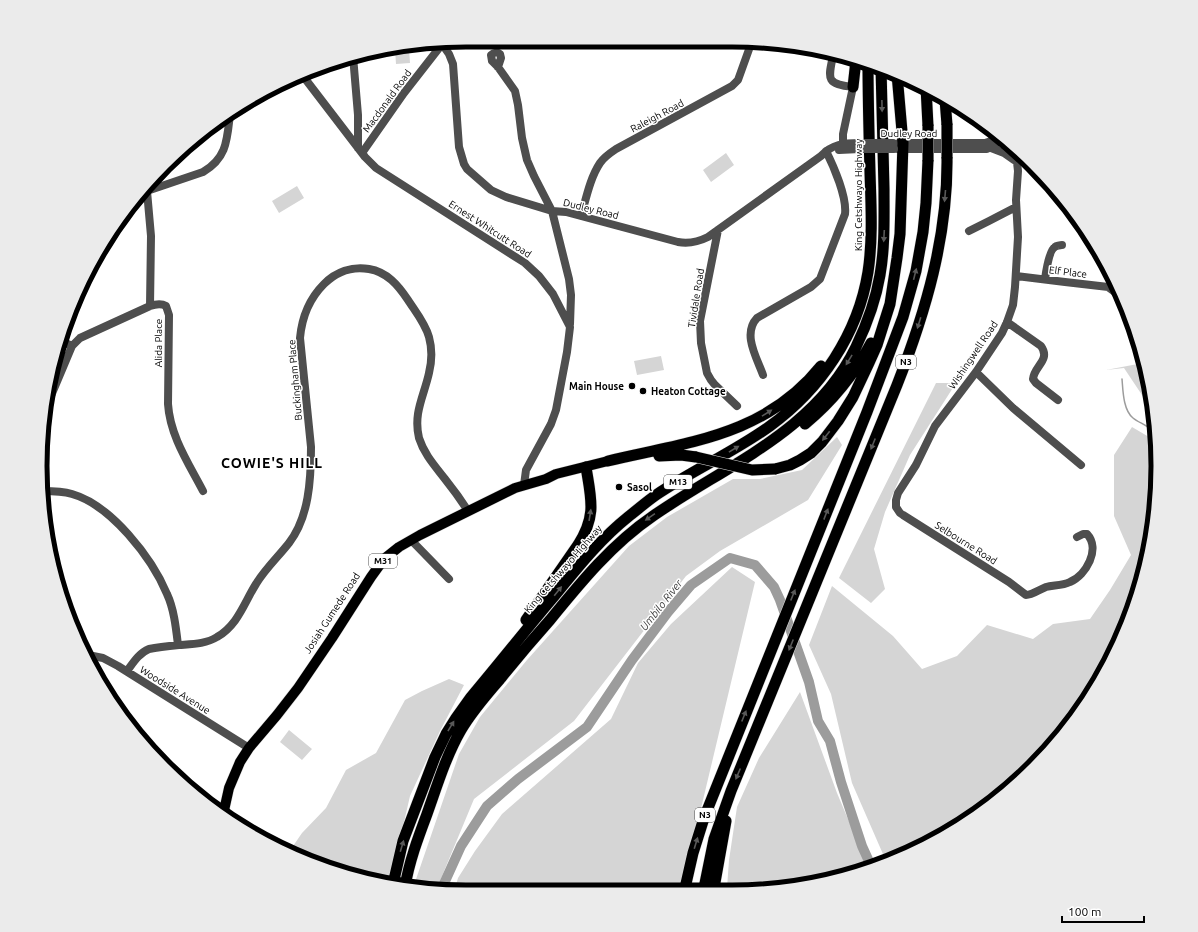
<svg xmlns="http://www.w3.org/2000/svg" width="1198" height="932" viewBox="0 0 1198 932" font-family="Ubuntu,sans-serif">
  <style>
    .green { fill: #d5d5d5 }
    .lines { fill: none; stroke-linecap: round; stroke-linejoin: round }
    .stream { stroke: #9c9c9c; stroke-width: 1.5 }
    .river { stroke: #9c9c9c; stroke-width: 10 }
    .major-casing { stroke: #dbdbdb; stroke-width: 11 }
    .highway-casing { stroke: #dbdbdb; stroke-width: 12 }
    .minor { stroke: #4e4e4e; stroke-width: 8 }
    .major { stroke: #000; stroke-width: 10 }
    .highway { stroke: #000; stroke-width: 11 }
    .highway-bridge-casing { stroke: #dbdbdb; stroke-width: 12; stroke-linecap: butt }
    .minor-bridge { stroke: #4e4e4e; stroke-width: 8 }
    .highway-bridge { stroke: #000; stroke-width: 11 }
    .oneway { fill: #595959 }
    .poi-dot { fill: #000; stroke: #fff; stroke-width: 1.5 }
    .labels { text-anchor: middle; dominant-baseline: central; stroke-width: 3; stroke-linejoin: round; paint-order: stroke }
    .shield { fill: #fff; stroke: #4c4c4c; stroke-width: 1 }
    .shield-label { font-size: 9px; font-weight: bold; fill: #000 }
    .street-label { font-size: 10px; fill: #000; stroke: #fff }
    .poi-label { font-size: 10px; font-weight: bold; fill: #000; stroke: #fff; text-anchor: start }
    .water-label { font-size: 11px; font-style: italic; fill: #3d3d3d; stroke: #fff }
    .district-label { font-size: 14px; font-weight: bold; letter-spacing: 1px; fill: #000; stroke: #fff }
    .rim { fill: none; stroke: #000; stroke-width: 5 }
  </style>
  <rect width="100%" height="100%" fill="#fff"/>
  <!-- green -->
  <path class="green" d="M409 48 410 63 396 64 395 49Z
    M726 153 734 165 711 182 703 170Z
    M297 186 304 198 279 213 272 201Z
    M661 356 664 370 637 375 634 361Z
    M1143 363 1144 364 1150 383 1152 410 1124 368 1106 370Z
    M936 383H956L910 455 885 512 874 549 885 589 871 603 839 578Z
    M1132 427 1149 437 1154 454 1157 455 1158 466 1150 549 1125 629 1086 703 1033 767 968 820 886 861 852 783 831 694 809 645 832 586 893 636 922 669 957 656 987 625 1033 639 1053 624 1090 619 1110 590 1131 555 1114 516V455Z
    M837 437 842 445 808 500 720 551 686 576 574 721 474 799 437 888H413L459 754 480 717 527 660 629 546 667 517 733 479H760L802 470Z
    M732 567 755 582 682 888H455L458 878 475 851 502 814 611 719 638 663 671 624Z
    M449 679 464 685 440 731 410 796 390 883 303 860 289 852 302 833 326 808 346 770 376 753 405 700 422 691Z
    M800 692 837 793 869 869 787 888H727L729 860 737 807 759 758Z
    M289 730 312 749 302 760 280 742Z"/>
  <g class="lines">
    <!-- stream -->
    <path class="stream" d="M1122 379C1123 390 1123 410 1133 418 1140 424 1150 425 1155 435"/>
    <!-- river -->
    <path class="river" d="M442 888 461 846 487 806 518 779 587 727 632 660 668 612 691 585 730 558 755 565 774 587 780 600 809 682 818 721 830 741 841 782 862 846 872 868"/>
    <defs>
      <path id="major" d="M223 815 229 788 240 762 249 748 277 715 298 688 332 638 371 577 384 559 399 547 420 535 515 488 546 479 556 474 608 461"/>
      <path id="highway" d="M853 87 856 60
        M926 87 928 126
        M945 99 947 125
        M805 424C833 401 854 375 871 343
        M659 456 681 455 696 457
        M608 461C688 442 765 436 821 366
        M775 469 790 465 800 460 811 453 822 442 838 421 853 397 869 363 877 345 883 326 890 304 897 258 900 234 903 143 897 74
        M526 620 578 545C597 515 591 499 586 467
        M393 884 403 841 435 757 446 734 456 718 471 697C498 665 524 632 551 600 575 571 598 541 628 517 637 510 646 502 656 495 693 470 734 452 770 426 821 389 858 334 868 272 873 239 871 205 870 172 869 135 868 99 868 62
        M405 887C409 862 418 838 427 814 437 786 446 756 461 730 472 711 487 694 501 678 517 658 533 639 550 620 581 582 612 544 653 516 726 465 815 432 856 347 867 324 876 299 880 275 885 247 884 217 884 189 883 148 882 108 881 67
        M685 888 693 853 704 818 867 412 903 317 916 271 923 232 926 203 928 160
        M704 888 714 839 731 791 897 385C926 311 948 236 947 157
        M714 888 726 821"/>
    </defs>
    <!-- major casing -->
    <use href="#major" class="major-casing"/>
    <!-- highway casing -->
    <use href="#highway" class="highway-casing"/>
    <!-- minor -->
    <path class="minor" d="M442 44 449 54 453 64 459 147 464 164 467 169 491 190 506 197 552 211 566 212 678 242C689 244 698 242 708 237L821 156C832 144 844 143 860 143
      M353 56 358 115V148
      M833 56C828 79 826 84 853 87L843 134V149
      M498 67 501 58 500 54C498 52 494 52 491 55L492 61 498 67 515 91 518 105 522 138 527 160 534 176 552 211 569 279 571 295 570 324
      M303 76 365 157 376 168 525 263 539 276 553 294 570 327 567 352 556 410 551 424 526 470 524 485
      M994 131 1012 153 1017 162 1018 171 1016 200 1018 237 1015 287 1013 305 1007 322 1002 333 976 372 935 426 916 465 898 493 896 500V507L900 513 903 515 1009 582 1026 595C1033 595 1038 590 1046 587 1053 585 1062 586 1070 582 1086 575 1101 549 1087 534H1083L1077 537
      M899 143H985L991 141 997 134
      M991 148 1004 153 1014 160
      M898 149H987L993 146 1002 139
      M839 150 860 149
      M362 153 404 93 443 43
      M1015 157 1026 158
      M147 191 151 236 150 306
      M144 192 203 172C227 158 227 140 230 114
      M581 216C586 199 590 178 600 163 604 157 610 153 616 149L732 86 738 80 752 41
      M718 230 700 321 701 343 707 373 711 380 715 385 737 406
      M969 231 989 221 1016 207
      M1016 276 1065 282 1117 288
      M1045 279C1046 272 1049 250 1055 247 1055 246 1061 245 1062 245
      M1108 287 1123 298
      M1007 322 1041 346C1051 360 1034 366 1033 379L1036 383 1058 400
      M61 341 72 346
      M976 372 1013 408 1081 465
      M763 375C757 358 742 334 757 318L811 287 820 279 845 214C847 197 834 167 826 151
      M48 403 72 346 80 338 150 306C156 304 161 303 166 306L169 315 168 404C170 436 189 464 203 491
      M42 491C52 491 62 491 72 494 111 505 152 558 167 594 174 609 176 628 178 645
      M411 540 449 579
      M88 655 103 658 118 666 249 748
      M127 671C133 663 139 653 149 649 159 647 169 646 179 645 192 644 206 644 217 637 238 625 244 603 256 584 265 569 278 557 289 543 309 517 311 480 311 447L300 338C302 316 309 299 324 284 336 272 352 266 369 269 387 272 398 285 408 300 415 311 425 323 429 337 432 348 432 361 429 373 424 396 413 413 419 438 424 454 435 466 445 479 453 489 461 500 468 511"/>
    <!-- major -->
    <use href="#major" class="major"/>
    <!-- highway -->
    <use href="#highway" class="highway"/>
    <defs>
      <path id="highway-bridge" d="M947 157V125
        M928 160V126
        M696 457 752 470 775 469"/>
    </defs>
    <!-- highway-bridge casing -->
    <use href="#highway-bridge" class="highway-bridge-casing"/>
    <!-- minor-bridge -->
    <path class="minor-bridge" d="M860 143H893
      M860 149H894"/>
    <!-- highway-bridge -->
    <use href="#highway-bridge" class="highway-bridge"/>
  </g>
  <!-- one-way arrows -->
  <defs><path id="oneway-solid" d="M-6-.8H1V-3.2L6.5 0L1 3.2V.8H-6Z"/></defs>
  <g class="oneway">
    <use href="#oneway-solid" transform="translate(882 106) rotate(89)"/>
    <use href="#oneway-solid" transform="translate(945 196) rotate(95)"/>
    <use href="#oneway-solid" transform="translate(884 236) rotate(93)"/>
    <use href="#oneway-solid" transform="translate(915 274) rotate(-76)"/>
    <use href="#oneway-solid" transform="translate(919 323) rotate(107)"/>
    <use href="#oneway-solid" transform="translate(849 360) rotate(121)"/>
    <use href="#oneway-solid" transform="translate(767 413) rotate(-32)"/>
    <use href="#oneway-solid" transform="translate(826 436) rotate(128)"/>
    <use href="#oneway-solid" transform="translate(873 444) rotate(112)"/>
    <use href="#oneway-solid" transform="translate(734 449) rotate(-31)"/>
    <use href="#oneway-solid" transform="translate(826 514) rotate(-69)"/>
    <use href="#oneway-solid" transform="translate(590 515) rotate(-81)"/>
    <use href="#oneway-solid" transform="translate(650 517) rotate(145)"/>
    <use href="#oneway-solid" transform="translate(558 591) rotate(-51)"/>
    <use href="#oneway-solid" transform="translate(793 595) rotate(-68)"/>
    <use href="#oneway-solid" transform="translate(791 645) rotate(112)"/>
    <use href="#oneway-solid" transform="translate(744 716) rotate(-68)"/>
    <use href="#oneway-solid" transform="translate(451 726) rotate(-59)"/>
    <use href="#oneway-solid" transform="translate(738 774) rotate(113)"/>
    <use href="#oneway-solid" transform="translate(696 843) rotate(-73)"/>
    <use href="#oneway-solid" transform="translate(402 846) rotate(-73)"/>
  </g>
  <!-- markers -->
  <g class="poi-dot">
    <circle cx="632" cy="386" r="4"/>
    <circle cx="643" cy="391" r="4"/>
    <circle cx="619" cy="487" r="4"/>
  </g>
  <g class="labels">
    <!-- shield labels -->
    <g class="shield">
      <rect x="896" y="355" width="20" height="14" rx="3"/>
      <rect x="664" y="475" width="28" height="14" rx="3"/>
      <rect x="369" y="554" width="28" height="14" rx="3"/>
      <rect x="695" y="808" width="20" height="14" rx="3"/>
    </g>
    <g class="shield-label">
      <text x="906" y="362">N3</text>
      <text x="678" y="482">M13</text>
      <text x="383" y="561">M31</text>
      <text x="705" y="815">N3</text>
    </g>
    <!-- street labels -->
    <g class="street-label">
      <text transform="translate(387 101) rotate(-54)">Macdonald Road</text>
      <text transform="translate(657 116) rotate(-28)">Raleigh Road</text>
      <text x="909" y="133">Dudley Road</text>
      <text transform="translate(858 195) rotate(-90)">King Cetshwayo Highway</text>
      <text transform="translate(591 209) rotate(14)">Dudley Road</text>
      <text transform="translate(490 229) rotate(33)">Ernest Whitcutt Road</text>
      <text transform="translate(1068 272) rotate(7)">Elf Place</text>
      <text transform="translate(696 298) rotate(-81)">Tividale Road</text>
      <text transform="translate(158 343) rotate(-90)">Alida Place</text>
      <text transform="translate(973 355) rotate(-56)">Wishingwell Road</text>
      <text transform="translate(295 380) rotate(-95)">Buckingham Place</text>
      <text transform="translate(966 543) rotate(32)">Selbourne Road</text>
      <text transform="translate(563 569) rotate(-49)">King Cetshwayo Highway</text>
      <text transform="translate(332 613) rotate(-57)">Josiah Gumede Road</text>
      <text transform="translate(175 690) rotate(32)">Woodside Avenue</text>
    </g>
    <!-- poi labels -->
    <g class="poi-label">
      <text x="624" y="386" text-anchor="end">Main House</text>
      <text x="651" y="391">Heaton Cottage</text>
      <text x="627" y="487">Sasol</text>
    </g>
    <!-- water labels -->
    <g class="water-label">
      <text transform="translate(661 605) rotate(-52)">Umbilo River</text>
    </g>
    <!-- district labels -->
    <g class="district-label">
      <text x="272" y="463">COWIE'S HILL</text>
    </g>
  </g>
  <!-- crop -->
  <path d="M0 0H1198V932H0ZM466 47H732A419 419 0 0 1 1151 466V466A419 419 0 0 1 732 885H466A419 419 0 0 1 47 466V466A419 419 0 0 1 466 47Z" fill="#ebebeb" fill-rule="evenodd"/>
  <path class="rim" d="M466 47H732A419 419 0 0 1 1151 466V466A419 419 0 0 1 732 885H466A419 419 0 0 1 47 466V466A419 419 0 0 1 466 47Z"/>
  <!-- scale -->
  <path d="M1062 916v6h82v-6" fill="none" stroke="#000000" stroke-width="2"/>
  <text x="1068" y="916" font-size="12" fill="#000000" stroke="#ffffff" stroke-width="3" paint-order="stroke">100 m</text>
</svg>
